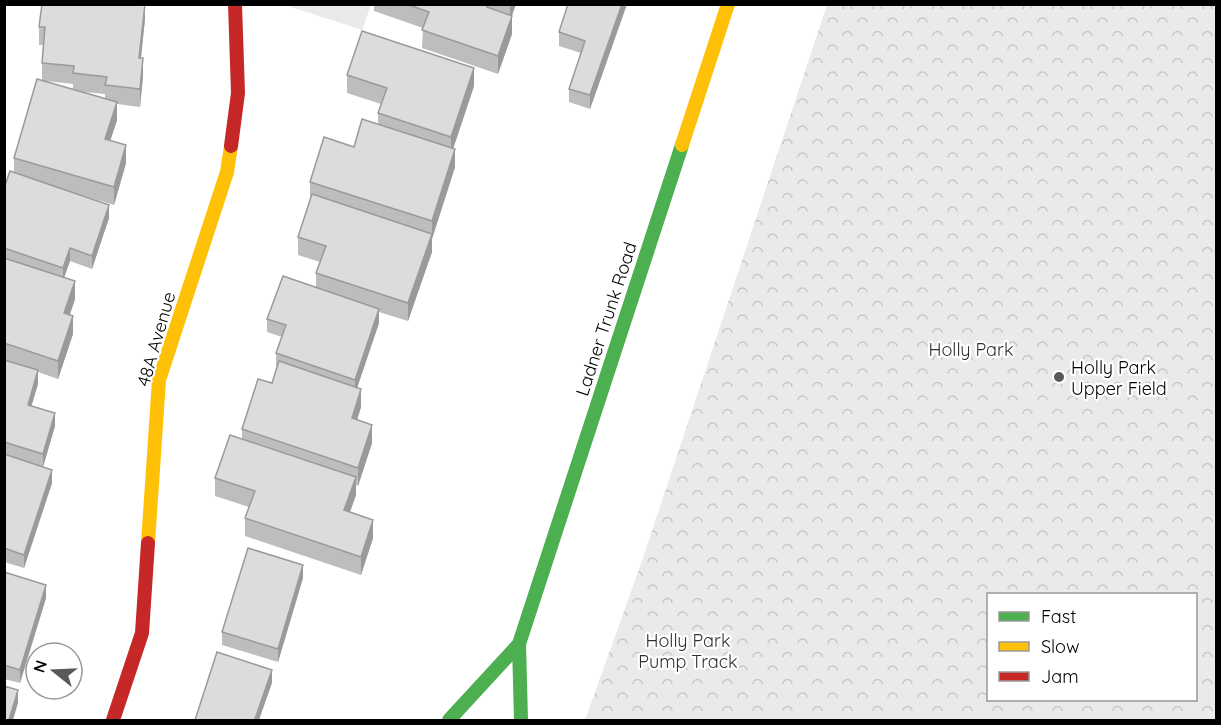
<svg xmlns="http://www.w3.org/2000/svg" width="1221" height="725" viewBox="0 0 1221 725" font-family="Quicksand,sans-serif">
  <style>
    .grass { fill: #eaeaea }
    .park { fill: url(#park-crowns); fill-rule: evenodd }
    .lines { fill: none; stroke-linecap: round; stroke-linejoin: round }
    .fast { stroke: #4caf50; stroke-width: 14 }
    .slow { stroke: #ffc107; stroke-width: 14 }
    .jam { stroke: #c62828; stroke-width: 14 }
    .wall { fill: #bdbdbd; fill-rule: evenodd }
    .shaded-wall { fill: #9a9a9a }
    .building { fill: #dcdcdc; stroke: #9a9a9a; stroke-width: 1.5 }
    .poi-dot { fill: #595959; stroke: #fff; stroke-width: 2 }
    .labels { text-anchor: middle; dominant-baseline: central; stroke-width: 4.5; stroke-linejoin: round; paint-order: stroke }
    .street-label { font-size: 18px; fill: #000; stroke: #fff }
    .park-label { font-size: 18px; fill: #2f2f2f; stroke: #fff }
    .poi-label { font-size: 18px; fill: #000; stroke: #fff; text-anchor: start }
  </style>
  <defs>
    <pattern id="park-crowns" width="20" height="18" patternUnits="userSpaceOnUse" patternTransform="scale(1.5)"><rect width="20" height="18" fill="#eaeaea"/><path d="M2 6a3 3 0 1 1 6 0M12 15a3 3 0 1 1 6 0" fill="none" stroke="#c7c7c7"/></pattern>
  </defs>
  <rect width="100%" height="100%" fill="#fff"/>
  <!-- grass -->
  <path class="grass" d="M285 5 371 4V5L362 30Z"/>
  <!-- park -->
  <path class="park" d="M827 5H1216V720H585L642 561ZM988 594H1196V700H988Z"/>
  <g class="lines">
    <!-- fast -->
    <path class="fast" d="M449 720 519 644
      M521 720 519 644 682 145"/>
    <!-- slow -->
    <path class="slow" d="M682 145 728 4
      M148 543 159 380 227 172 231 146"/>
    <!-- jam -->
    <path class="jam" d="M231 146 238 93 235 4
      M113 720 142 633 148 543"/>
  </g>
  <!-- wall -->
  <path class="wall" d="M374 4H516L512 16V34L498 74 422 48 423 28 374 11Z
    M568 4H627L590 109 569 102V89L581 53 559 46V32Z
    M145 19 141 58 143 76 140 107 117 104V120L110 141 126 163 114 205 78 194 109 218 92 269 70 261 64 277 75 299 70 315 73 334 58 379 38 372V384L31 406 55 426 43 467 52 483 24 568 4 562V188L14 172V158L42 80V63L43 45H39V27ZM46 81 73 84V89ZM84 92 105 94V98Z
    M347 75 474 86 453 149 455 167 432 239V252L408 321 379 312V323L357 388 361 407 357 420 372 443 358 486 356 485V495L350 512 373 538 361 575 245 536V518L249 507 215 496V478L242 439V429L272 383 277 367 276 366V353L282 337 267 332V319L316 288V273L320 262 298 255V237L310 200V182L354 147 378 125V113L381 104 347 93Z
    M4 572 46 598 20 683 4 679Z
    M303 578 278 662 222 645V632Z"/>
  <!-- shaded-wall -->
  <path class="shaded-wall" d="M145 4V19L139 76V58Z
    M510 4H516L510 20Z
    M622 4H627L590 109V95Z
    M512 16V34L498 74V56Z
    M143 58V76L140 107V89Z
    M474 68V86L451 155V137Z
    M117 102V120L105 157V139Z
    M126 145V163L114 205V187Z
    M455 149V167L432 239V252L408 321V303L432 235V221Z
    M109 205V218L92 269V256Z
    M70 248V261L63 281V268Z
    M75 281V299L64 331V313Z
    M379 309V323L355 394V380Z
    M73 316V334L58 379V361Z
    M38 370V384L28 418V405Z
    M361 389V407L352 436V418Z
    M55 413V426L43 467V454Z
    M372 425V443L358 486V468Z
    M52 470V483L24 568V555Z
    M356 477V495L344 528V510Z
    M373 520V538L361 575V557Z
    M303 565V578L278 662V649Z
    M46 585V598L20 683V670Z
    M272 670V683L259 720H255Z
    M18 690V703L13 720H9Z"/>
  <!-- building -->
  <path class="building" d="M42 4H145L139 58H143L140 89 105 85 107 77 73 73 74 66 42 63 45 27H39Z
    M406 4H488L487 7 512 16 498 56 422 30 429 12Z
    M568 4H622L590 95 569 89 585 41 559 32Z
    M362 31 474 68 451 137 378 113 387 88 347 75Z
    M37 79 117 102 105 139 126 145 114 187 14 158Z
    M362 119 455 149 432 221 310 182 324 137 354 147Z
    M10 171 109 205 92 256 70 248 63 268 4 248V188Z
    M312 194 432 234 408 303 316 273 326 246 298 237Z
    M4 258 75 281 64 313 73 316 58 361 4 343Z
    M283 276 379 309 355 380 276 353 286 325 267 319Z
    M4 360 38 370 28 405 55 413 43 454 4 442Z
    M279 361 361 389 352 418 372 425 358 468 242 429 258 379 272 383Z
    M230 435 356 477 344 510 373 520 361 557 245 518 255 491 215 478Z
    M4 454 52 470 24 555 4 548Z
    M248 548 303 565 278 649 222 632Z
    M4 572 46 585 20 670 4 665Z
    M217 652 272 670 255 719 260 720H195Z
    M4 686 18 690 9 720H4Z"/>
  <!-- markers -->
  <circle class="poi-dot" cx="1059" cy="377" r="6"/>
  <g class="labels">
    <!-- street labels -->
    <g class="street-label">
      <text transform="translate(606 319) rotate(-72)">Ladner Trunk Road</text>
      <text transform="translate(156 339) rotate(-74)">48A Avenue</text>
    </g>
    <!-- park labels -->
    <g class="park-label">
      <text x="971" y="349">Holly Park</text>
      <text x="688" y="640">Holly Park<tspan x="688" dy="21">Pump Track</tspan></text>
    </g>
    <!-- poi labels -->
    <g class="poi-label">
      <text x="1071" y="367">Holly Park<tspan x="1071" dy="21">Upper Field</tspan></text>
    </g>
  </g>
  <!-- border -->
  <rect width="1221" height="725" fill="none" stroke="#000000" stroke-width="12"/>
  <!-- legend -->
  <rect x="987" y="593" width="210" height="108" fill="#ffffff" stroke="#999999" stroke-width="1.5"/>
  <rect x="999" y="612" width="30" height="9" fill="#4caf50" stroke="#999999" stroke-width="1.5"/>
  <text x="1041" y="623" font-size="18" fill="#000000">Fast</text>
  <rect x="999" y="642" width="30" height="9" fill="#ffc107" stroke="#999999" stroke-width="1.5"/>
  <text x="1041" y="653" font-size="18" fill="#000000">Slow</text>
  <rect x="999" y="672" width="30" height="9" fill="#c62828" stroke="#999999" stroke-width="1.5"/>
  <text x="1041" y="683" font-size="18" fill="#000000">Jam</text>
  <!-- north arrow -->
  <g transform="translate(54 671) rotate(288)"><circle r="28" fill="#ffffff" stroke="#999999" stroke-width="1.5"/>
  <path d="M0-4.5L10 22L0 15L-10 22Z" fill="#595959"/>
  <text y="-9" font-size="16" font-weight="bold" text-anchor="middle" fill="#000000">N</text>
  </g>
</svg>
